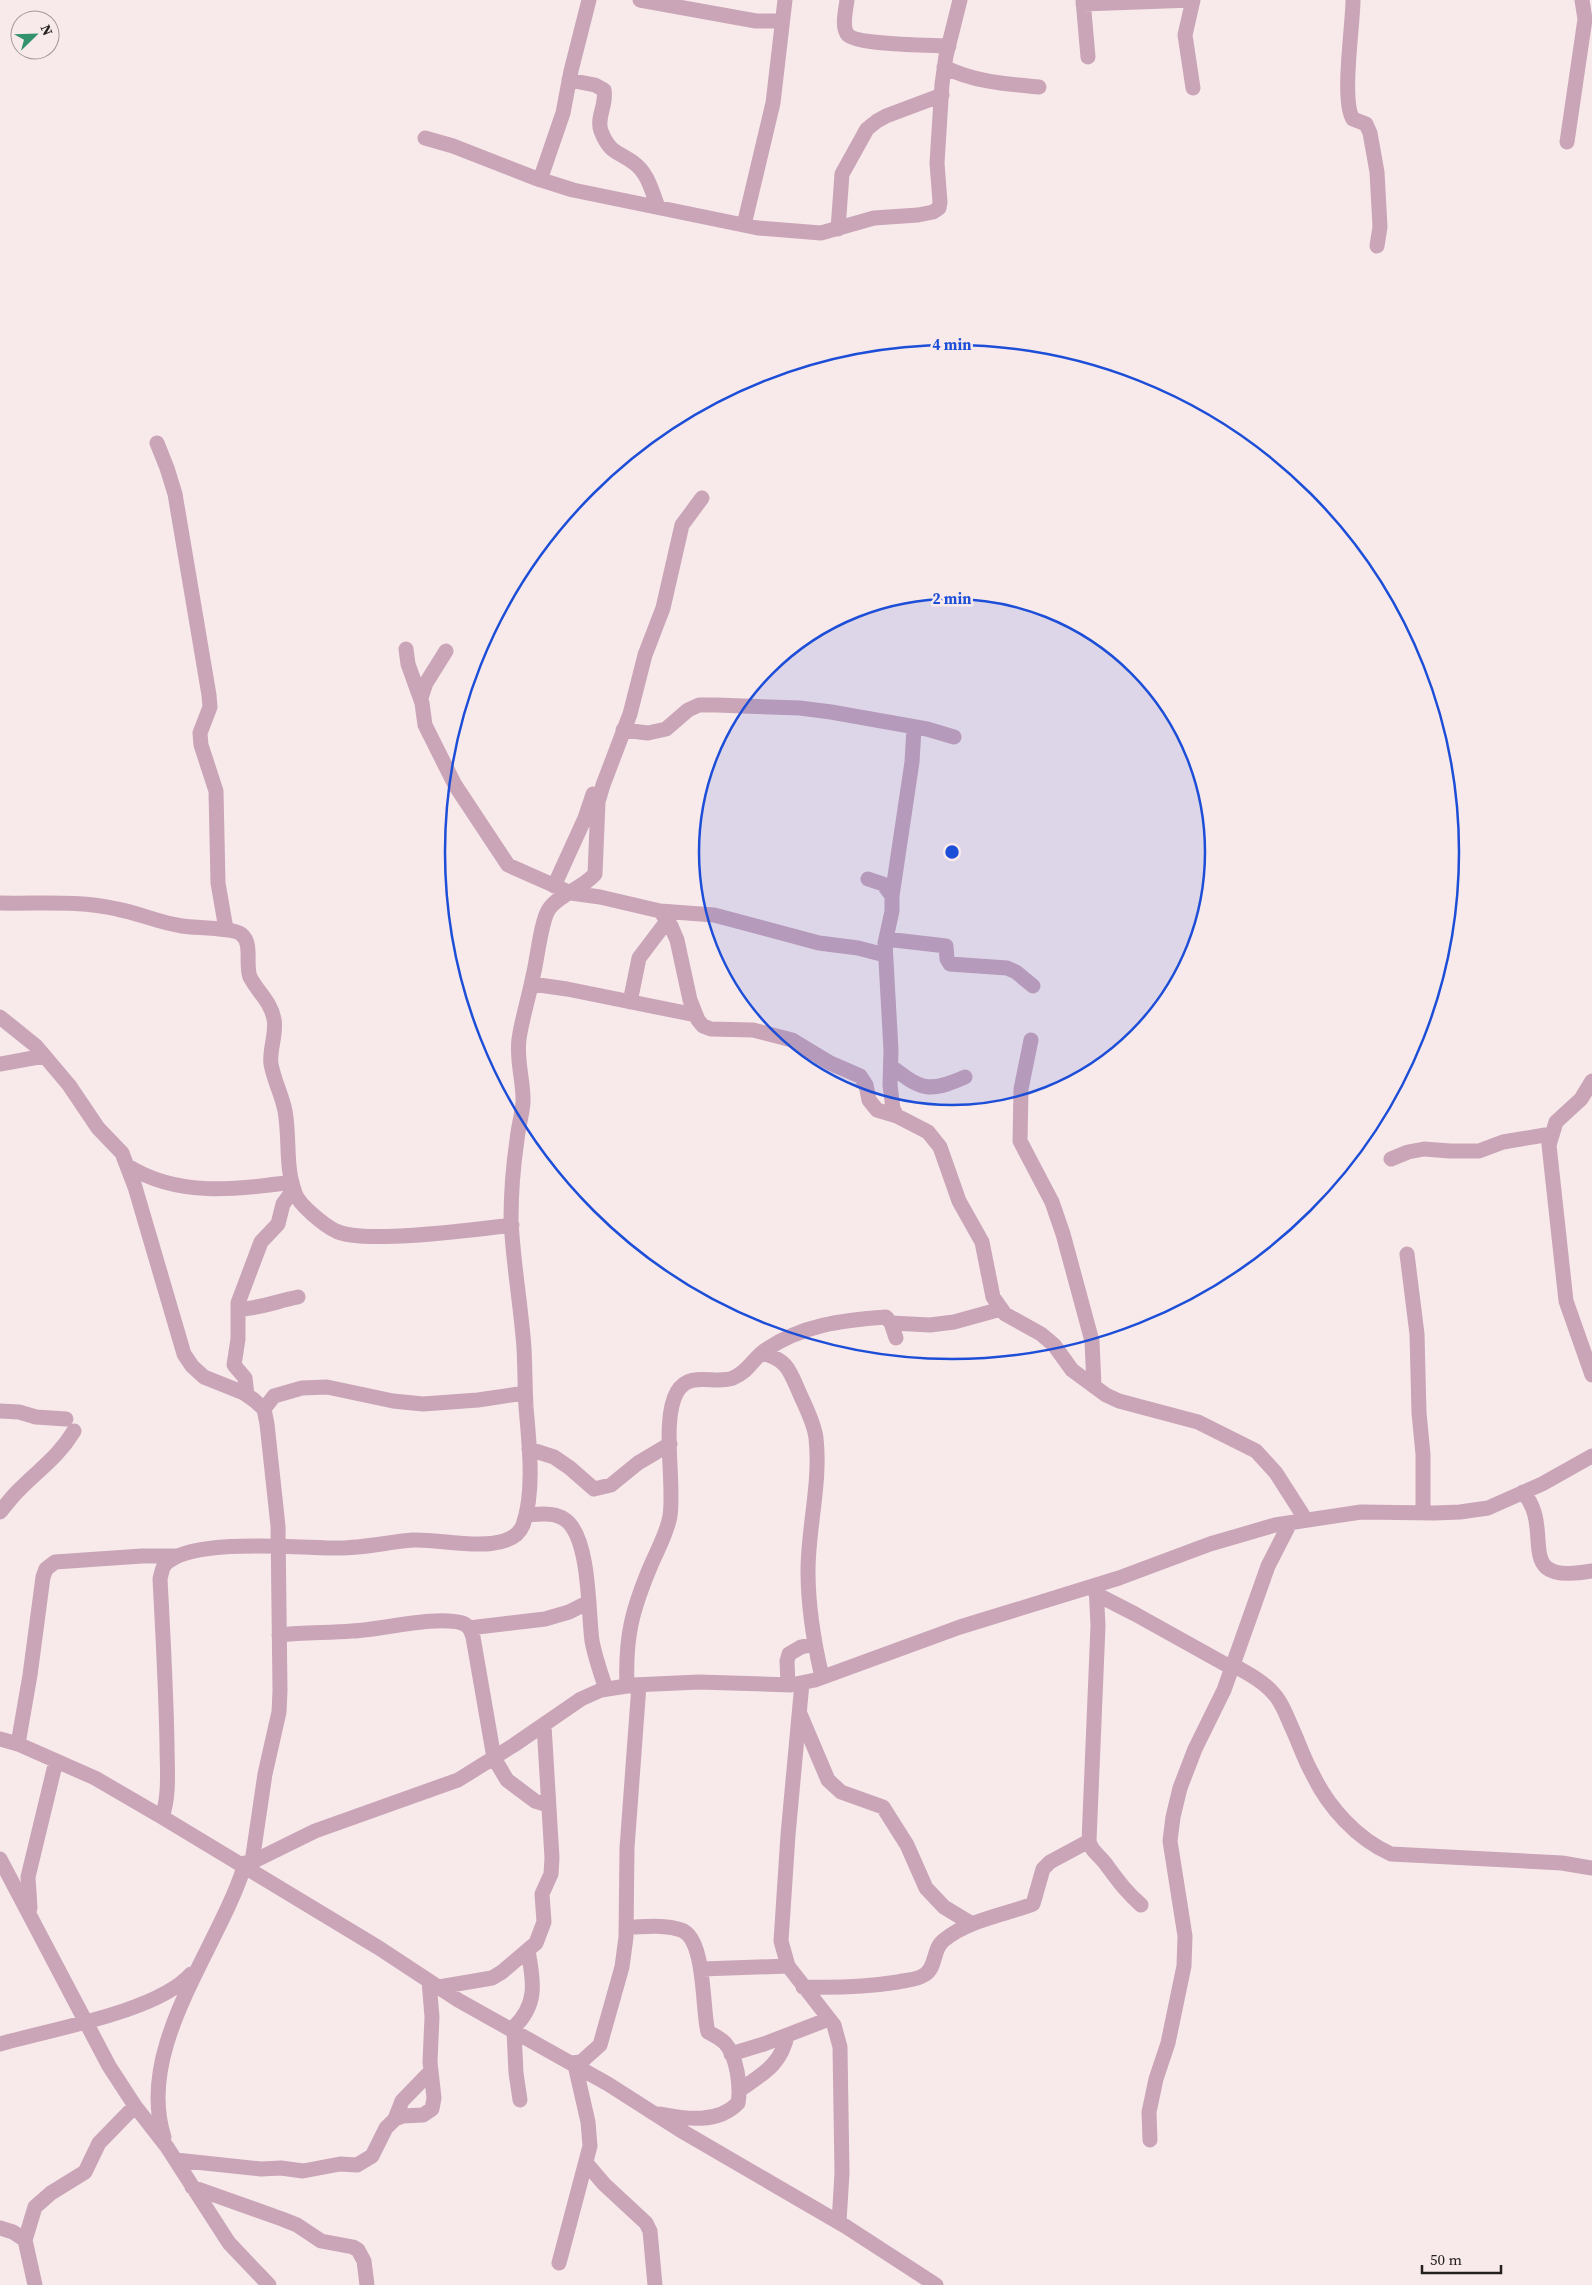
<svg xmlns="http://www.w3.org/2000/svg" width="1592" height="2285" viewBox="0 0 1592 2285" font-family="'Source Serif 4',serif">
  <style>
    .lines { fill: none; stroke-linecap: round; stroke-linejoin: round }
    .minor { stroke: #caa5b8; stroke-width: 15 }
    .ring { fill: none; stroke: #1d4ed8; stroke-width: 2.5 }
    .centre { fill: #1d4ed8; stroke: #f8eaeb; stroke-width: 2.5 }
    .ring-label { font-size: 15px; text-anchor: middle; font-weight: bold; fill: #1d4ed8; stroke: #f8eaeb; stroke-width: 5; stroke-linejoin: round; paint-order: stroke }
  </style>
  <rect width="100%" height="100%" fill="#f8eaeb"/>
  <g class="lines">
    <!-- minor -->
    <path class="minor" d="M640 0 756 21H782
      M847 0C846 9 841 27 848 35 858 45 931 45 949 46
      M1083 0 1088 57
      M1353 0C1353 25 1341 101 1353 119L1366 124 1370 133 1377 172 1380 227 1377 246
      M1083 4 1193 0
      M944 67C974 82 1006 84 1039 87
      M569 80 595 85 604 90C607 105 596 117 601 131 610 154 618 151 634 163 648 173 652 192 658 207
      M1193 88 1185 35 1193 0
      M425 138 453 146 535 178 573 190 758 228 821 233 874 218 918 215 933 212 939 208 940 202 937 163 942 84 946 56 960 0
      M1567 142 1585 19 1582 0
      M540 180 563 113 571 71 589 0
      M744 225 773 103 785 0
      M838 229 842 174 867 129 877 121 886 116 942 95
      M157 443 167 468 175 494 209 695 210 707 200 733 201 745 216 791 218 883 226 929
      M406 649 408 664 422 703 425 725 455 785 508 865 571 893 600 897 660 911 714 915 819 943 858 948 885 955
      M421 698 426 683 446 651
      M623 730 648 733 666 729 688 710 699 705H716L800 708 831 712 927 729 954 737
      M868 879 883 884 892 896V911L885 943 891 1050 890 1085 893 1109 897 1116 928 1132 940 1147 959 1201 982 1242 993 1297 1005 1314 1041 1334 1054 1345 1072 1370 1106 1395 1119 1401 1198 1422 1256 1451 1276 1473 1306 1520
      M554 886 585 818 593 794
      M892 896 912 762 914 728
      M0 903C38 904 79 900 117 909 139 913 159 923 182 926 194 928 234 928 241 934 253 943 245 964 250 977 257 991 271 1002 274 1019 277 1033 269 1050 271 1064 274 1081 282 1095 285 1111 290 1138 285 1167 295 1193 299 1205 325 1226 336 1231 363 1245 478 1229 512 1225
      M660 911 671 926 677 940 690 1000 698 1020 703 1026 711 1029 753 1030 792 1040 830 1063 860 1076 866 1085 869 1100 877 1110 897 1116
      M886 939 946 946 947 959 950 964 1007 968 1016 972 1033 986
      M532 984 567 989 696 1015
      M630 1002 639 958 667 921
      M0 1017 36 1046 69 1085 98 1128 122 1153 135 1187 184 1354 192 1366 204 1377 244 1393 254 1400 264 1409 267 1424 278 1526 280 1691 279 1712 265 1774 252 1862
      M1031 1040 1021 1089 1020 1141 1052 1202 1063 1234 1092 1341 1094 1386
      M0 1064 44 1056
      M891 1066C921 1090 929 1093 965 1077
      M1592 1081 1581 1099 1556 1122 1549 1145 1566 1301 1592 1375
      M1391 1159 1408 1152 1424 1149 1450 1151H1479L1503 1142 1551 1134
      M128 1166C177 1197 237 1190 292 1182
      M1407 1254 1417 1334 1419 1413 1423 1454V1513
      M238 1309C259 1309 277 1301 298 1297
      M891 1323 930 1325 954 1322 1001 1309
      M762 1353C787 1360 789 1369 799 1392 805 1406 814 1422 816 1438 821 1483 808 1527 808 1571 808 1607 814 1643 822 1677
      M247 1395 245 1378 234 1365 238 1339V1303L261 1242 278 1224 283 1204 294 1189
      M264 1409 274 1396 302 1388 327 1387 393 1401 423 1404 478 1400 525 1393
      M0 1411 19 1412 36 1417 66 1419
      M529 1449 554 1457 570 1468 594 1489 611 1485 638 1463 670 1444
      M1523 1492C1557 1531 1509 1586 1592 1571
      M0 1512C7 1504 13 1495 21 1488 42 1467 58 1457 74 1431
      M526 1515C539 1514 558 1511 569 1523 590 1546 588 1611 592 1641 595 1657 601 1674 606 1689
      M1096 1585 1098 1626 1089 1841C1091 1851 1099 1855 1105 1863 1117 1879 1125 1891 1141 1905
      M1096 1594 1135 1614 1232 1668
      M469 1628 545 1619 569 1612 589 1602
      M279 1635C304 1632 327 1633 352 1631 380 1630 437 1615 462 1623 469 1625 471 1631 473 1637L494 1758 507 1780 535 1801 548 1805
      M1233 1665C1247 1673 1263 1681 1274 1694 1282 1702 1287 1717 1292 1728 1299 1743 1304 1759 1312 1773 1328 1807 1357 1839 1391 1854L1562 1863 1592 1868
      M802 1683 788 1835 781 1941 788 1966 834 2025 840 2047 842 2173 839 2222
      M788 1685 787 1661 789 1654 801 1647 815 1644
      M627 1686C625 1637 632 1610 651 1565 658 1549 667 1533 670 1516 675 1483 661 1420 677 1392 690 1370 715 1385 733 1378 748 1372 752 1360 764 1351 801 1325 843 1320 886 1317L891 1323 896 1338
      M800 1714 828 1780 841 1792 883 1807 907 1845 926 1888 944 1907 972 1924
      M0 1739 18 1744 95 1778 162 1817 379 1948 458 2000 608 2084 680 2130 845 2226 936 2285
      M18 1744 30 1675 43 1577 46 1569 55 1562 142 1556H176
      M162 1817C170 1795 167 1767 167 1744 166 1689 163 1634 160 1579 162 1571 162 1566 169 1561 199 1538 300 1548 339 1548 364 1548 388 1542 413 1540 441 1538 510 1558 523 1525 535 1491 529 1443 526 1407 525 1388 525 1368 524 1348 521 1306 513 1263 511 1220 511 1194 513 1167 517 1140 518 1128 522 1115 523 1103 524 1082 516 1061 519 1039 522 1018 529 997 533 976 537 961 541 920 549 909 558 895 582 889 595 874L598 802 603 785 630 714 645 655 663 608 682 525 702 498
      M0 1859 109 2066 135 2106 167 2147 229 2243 269 2285
      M240 1864 252 1862 315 1831 458 1780 514 1745 581 1699 601 1690 633 1685 699 1682 791 1685 815 1680 960 1627 1119 1578 1210 1544 1275 1525 1361 1512 1434 1513 1460 1512 1488 1508 1542 1484 1592 1456
      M30 1908 28 1877 56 1761
      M627 1927C643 1927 665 1924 681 1930 706 1938 702 2011 708 2032 714 2035 720 2038 725 2043 737 2056 741 2087 738 2103 718 2124 686 2119 660 2114
      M702 1969 788 1966
      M439 1987 492 1978 502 1972 536 1943 544 1922 542 1894 551 1874 552 1858 544 1725
      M803 1987C835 1988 866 1987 898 1982 906 1980 917 1980 924 1975 937 1968 932 1949 944 1940 968 1920 1004 1915 1033 1904L1043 1869 1050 1862 1089 1841
      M512 2029C538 2006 534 1982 528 1951
      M514 2031 516 2073 520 2100
      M0 2044C51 2029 157 2012 191 1974
      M731 2054 764 2044 829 2019
      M571 2063 581 2062 600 2045 622 1967 626 1937 627 1848 639 1685
      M740 2090C762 2074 781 2065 787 2036
      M395 2119 402 2101 431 2071
      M164 2137C135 2048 218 1949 244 1867
      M1150 2140 1149 2112 1156 2079 1168 2043 1184 1966 1185 1936 1170 1841 1173 1817 1180 1788 1195 1749 1224 1690 1268 1566 1290 1523
      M176 2160 261 2169 281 2168 303 2171 340 2164 357 2165 372 2156 386 2128 395 2119 403 2116 423 2115 432 2109 434 2098 430 2062 432 2017 429 1981
      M586 2163 604 2184 646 2223 650 2231 655 2285
      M192 2187 282 2219 297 2225 321 2241 353 2247 358 2250 364 2261 367 2285
      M0 2228 13 2232 25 2240
      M559 2263 590 2146 588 2122 575 2065
      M35 2285 25 2240 35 2207 51 2193 85 2172 99 2143 135 2106"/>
  </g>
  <!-- distance rings -->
  <circle cx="952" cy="852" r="253" fill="#1d4ed8" fill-opacity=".12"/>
  <g class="ring">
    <circle cx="952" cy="852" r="253"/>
    <circle cx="952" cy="852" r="507"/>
  </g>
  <circle cx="952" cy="852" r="8" class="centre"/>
  <g class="ring-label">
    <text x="952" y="350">4 min</text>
    <text x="952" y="604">2 min</text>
  </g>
  <!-- north arrow -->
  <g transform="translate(35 35) rotate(67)"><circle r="24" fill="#f8eaeb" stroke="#a4999a"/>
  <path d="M0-4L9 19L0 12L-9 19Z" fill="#32926c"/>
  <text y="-8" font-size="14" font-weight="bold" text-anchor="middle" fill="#252020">N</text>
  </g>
  <!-- scale -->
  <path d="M1422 2265v8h79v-8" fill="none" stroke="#252020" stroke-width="2.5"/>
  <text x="1430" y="2265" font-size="15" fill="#252020" stroke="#f8eaeb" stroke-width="4" paint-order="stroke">50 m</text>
</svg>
